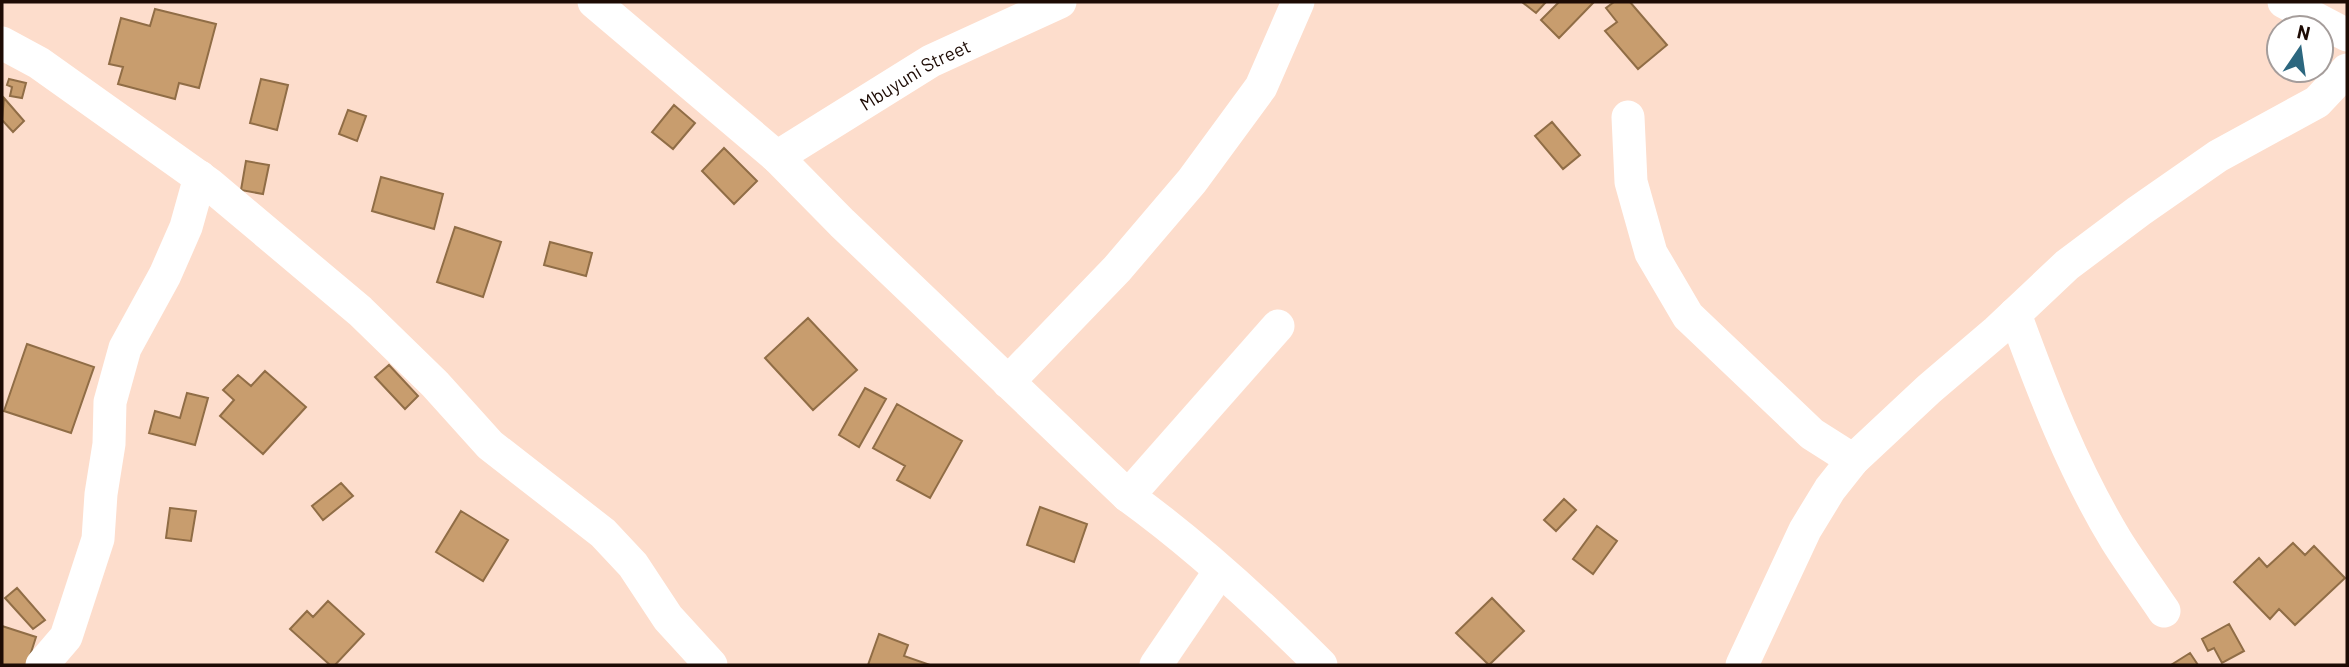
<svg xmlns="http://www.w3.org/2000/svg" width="2349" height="667" viewBox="0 0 2349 667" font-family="Barlow,sans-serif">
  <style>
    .building { fill: #c89d6e; stroke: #906d46; stroke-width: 2 }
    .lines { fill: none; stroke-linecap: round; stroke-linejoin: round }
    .minor { stroke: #fff; stroke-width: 33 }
    .labels { text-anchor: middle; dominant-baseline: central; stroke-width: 7; stroke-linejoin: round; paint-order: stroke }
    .street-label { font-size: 19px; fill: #1d0b04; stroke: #fff }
  </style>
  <rect width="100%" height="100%" fill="#fdddcc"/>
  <!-- building -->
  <path class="building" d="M1522 2H1546L1536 13Z
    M1559 2H1594L1559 38 1541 20Z
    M1614 2H1630L1667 45 1638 69 1605 31 1617 22 1606 8Z
    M155 9 216 24 199 88 179 83 175 99 118 84 123 67 109 64 121 18 150 26Z
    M9 79 26 83 22 98 10 96 12 87 7 85Z
    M261 79 288 85 277 130 250 123Z
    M4 98 24 121 13 132 2 120Z
    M674 105 695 123 673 149 652 132Z
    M348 110 366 116 357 141 339 134Z
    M1552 122 1580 155 1563 169 1535 136Z
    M724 148 757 181 734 204 702 171Z
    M246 161 269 165 263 194 241 190Z
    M381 177 443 194 434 229 372 211Z
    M455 227 501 242 483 297 437 282Z
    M550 242 592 253 586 276 544 265Z
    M808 318 857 370 813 410 765 358Z
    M27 344 94 367 71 433 4 411Z
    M389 365 418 396 405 409 375 377Z
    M265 371 306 407 263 454 220 416 234 400 223 390 238 375 251 386Z
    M865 388 886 399 859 447 839 435Z
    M187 393 208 398 195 445 149 433 155 411 180 418Z
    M897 404 962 441 930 498 897 480 905 466 873 448Z
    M341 483 353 496 323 520 312 506Z
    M1564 499 1576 510 1556 531 1544 520Z
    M1040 507 1087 524 1074 562 1027 545Z
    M170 508 196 511 191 541 166 538Z
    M461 511 508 540 483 581 436 552Z
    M1597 526 1617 541 1593 574 1573 559Z
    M2293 543 2305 555 2314 546 2345 578 2295 625 2279 609 2270 619 2234 582 2259 558 2267 567Z
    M17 588 45 620 33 629 5 598Z
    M1492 598 1524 631 1489 665 1456 633Z
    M328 601 364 634 335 665H330L290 629 307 611 313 617Z
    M2229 624 2244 651 2222 663 2214 648 2208 651 2202 639Z
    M2 626 36 637 27 665H2Z
    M879 634 908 645 904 656 930 665H868Z
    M2190 653 2198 665H2171Z"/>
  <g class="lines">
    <!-- minor -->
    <g class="minor">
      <path d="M594 2 777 157 842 223 1128 496C1197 546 1261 605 1321 665"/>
      <path d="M2284 2 2347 35"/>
      <path d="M2 43 39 63 209 184 360 311 435 384 490 445 603 533 633 565 668 618 711 665"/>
      <path d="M1628 117 1631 182 1651 253 1688 316 1812 434 1853 460"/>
      <path id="s1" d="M777 157 931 61 1060 2"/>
      <path d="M2015 314C2043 391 2073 469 2116 540 2131 564 2148 587 2164 611"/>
      <path d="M1008 382 1117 269 1192 181 1261 87 1298 2"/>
      <path d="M1128 496 1278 326"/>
      <path d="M42 665 66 637 98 539 101 494 109 444 110 402 125 348 165 275 186 227 200 177"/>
      <path d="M1156 665 1220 571"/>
      <path d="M1742 665 1805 530 1830 489 1853 460 1929 389 1997 331 2067 265 2139 211 2218 156 2317 102 2347 70"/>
    </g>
  </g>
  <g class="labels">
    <!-- street labels -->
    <g class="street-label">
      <text stroke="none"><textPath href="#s1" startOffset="161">Mbuyuni Street</textPath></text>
    </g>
  </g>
  <!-- border -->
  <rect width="2349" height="667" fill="none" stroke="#1d0b04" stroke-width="7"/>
  <!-- north arrow -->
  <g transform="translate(2300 49) rotate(13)"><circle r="33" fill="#ffffff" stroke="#a59d9b" stroke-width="2"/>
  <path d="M0-5L12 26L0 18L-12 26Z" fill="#2c677f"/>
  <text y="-10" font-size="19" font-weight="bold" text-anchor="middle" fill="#1d0b04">N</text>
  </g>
</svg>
